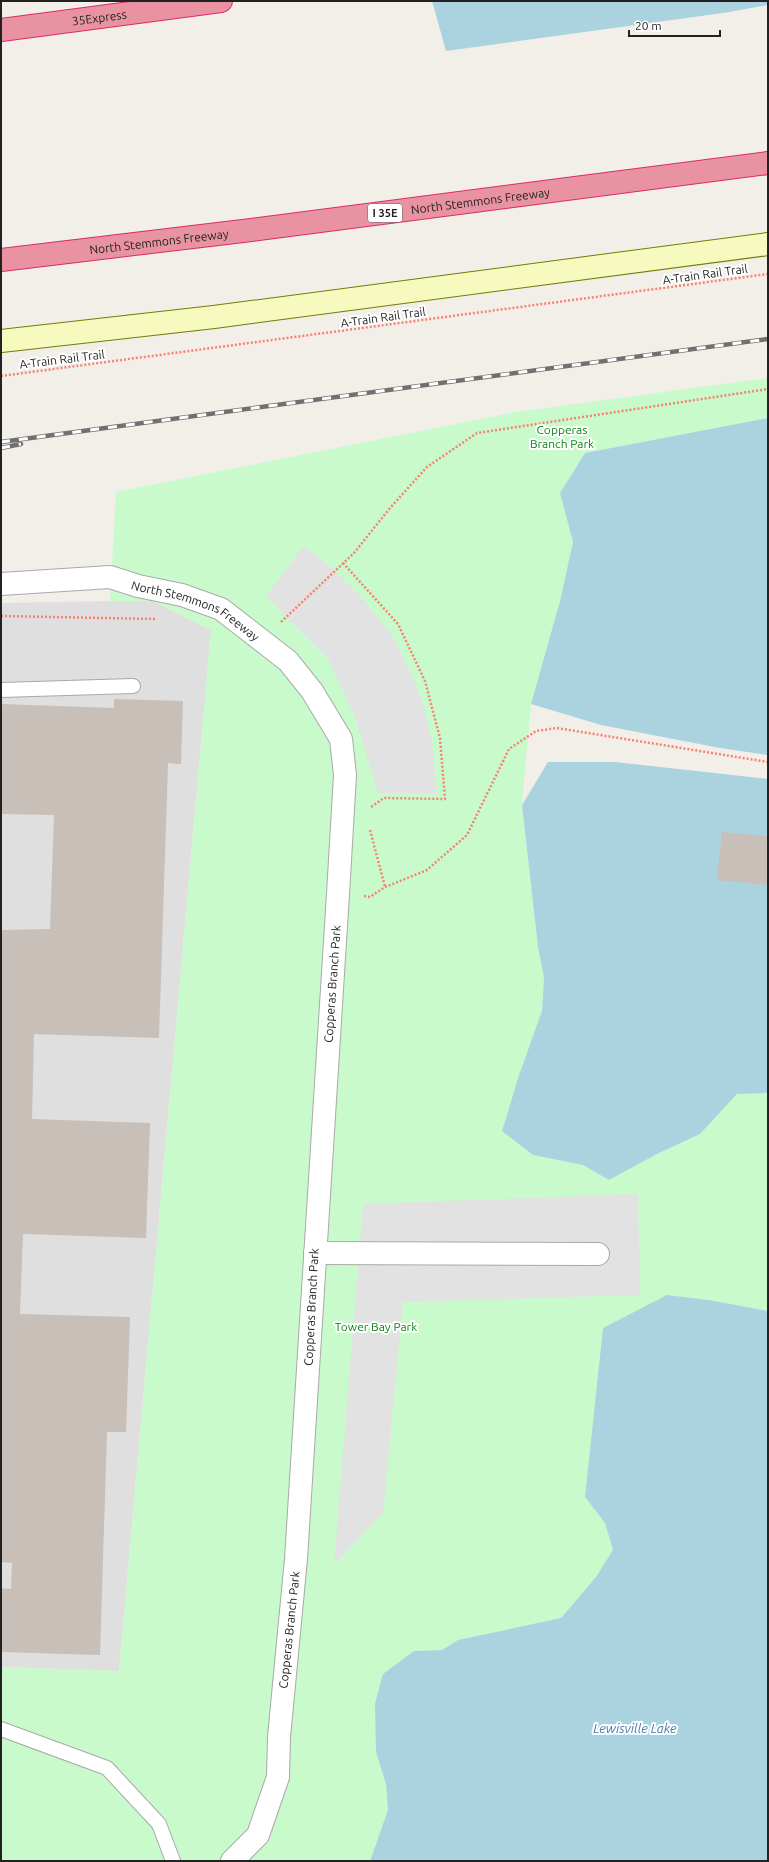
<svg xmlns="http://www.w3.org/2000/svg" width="769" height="1862" viewBox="0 0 769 1862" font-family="Ubuntu,sans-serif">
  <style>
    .residential { fill: #e0dfdf }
    .park { fill: #c8facc }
    .parking { fill: #e2e2e2 }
    .water { fill: #aad3df }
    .building { fill: #c7bfb8 }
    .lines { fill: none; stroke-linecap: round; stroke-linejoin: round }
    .lane-casing { stroke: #a9a9a9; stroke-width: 16 }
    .street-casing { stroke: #a9a9a9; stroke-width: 24 }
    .secondary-casing { stroke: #707d05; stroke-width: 24 }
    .highway-casing { stroke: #dc2a67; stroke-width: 24 }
    .path { stroke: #fa8072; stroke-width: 2.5; stroke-dasharray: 2 2; stroke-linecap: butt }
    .lane { stroke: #fff; stroke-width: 14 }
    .street { stroke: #fff; stroke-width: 22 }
    .secondary { stroke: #f7fabf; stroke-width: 22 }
    .highway { stroke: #e892a2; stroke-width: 22 }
    .rail-casing { stroke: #707070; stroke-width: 4.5 }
    .rail { stroke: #fff; stroke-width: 3; stroke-dasharray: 9; stroke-linecap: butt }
    .labels { text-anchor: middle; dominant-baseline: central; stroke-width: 4; stroke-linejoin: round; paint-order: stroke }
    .shield { fill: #fff; stroke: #646464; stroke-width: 1 }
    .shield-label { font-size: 11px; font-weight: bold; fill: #222 }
    .street-label { font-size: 12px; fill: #222; stroke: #fff }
    .park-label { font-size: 12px; fill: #0c8416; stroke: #fff }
    .water-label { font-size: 13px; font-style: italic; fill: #4a7aab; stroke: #fff }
  </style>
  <rect width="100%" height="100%" fill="#f2efe9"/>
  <!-- residential -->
  <path class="residential" d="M110 601H153L211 630 119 1671 1 1667V603Z"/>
  <!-- park -->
  <path class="park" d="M768 378V418L585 453 560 493 573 542 560 601 531 704 522 805 538 947 544 977 542 1011 519 1075 502 1130 533 1155 583 1165 609 1180 657 1154 700 1134 737 1094 768 1093V1311L709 1300 667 1295 590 1451 585 1497 605 1523 613 1550 596 1577 561 1618 458 1640 442 1650 414 1651 376 1752 386 1784 388 1810 370 1861H1V1667L119 1671 211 630 153 601H110L116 492 516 412Z"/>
  <!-- parking -->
  <path class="parking" d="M304 546 332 568 362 598 392 635 410 671 424 706 432 743 437 793H378L356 720 329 660 266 596Z
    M638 1194 640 1295 403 1302 383 1513 334 1565 363 1204Z"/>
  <!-- water -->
  <path class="water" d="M432 1H768V5L723 13 446 51Z
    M768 418V755L720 748 601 725 531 704 560 601 573 542 560 493 585 453Z
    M548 762H615L768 779V1093L737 1094 700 1134 657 1154 609 1180 583 1165 533 1155 502 1131 519 1075 542 1011 544 977 538 947 522 805Z
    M667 1295 709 1300 768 1311V1861H370L388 1810 386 1784 376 1752 375 1704 383 1674 414 1651 442 1650 458 1640 561 1618 596 1577 613 1550 605 1523 585 1497 603 1328Z"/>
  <!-- building -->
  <path class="building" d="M114 699 183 701 181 764 168 763 159 1038 34 1034 32 1119 150 1123 146 1238 23 1234 20 1314 130 1317 126 1432H107L100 1655 1 1652V1588L11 1589 12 1563 1 1562V930L50 929 54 815 1 814V704L114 708Z
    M722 832 768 836V885L717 880Z"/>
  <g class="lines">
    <defs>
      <path id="lane" d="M1 690 133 686
        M1 1729 107 1768 159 1824 173 1861"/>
      <g id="street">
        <path id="s1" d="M1 584 110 577 138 586 182 595 221 609 288 661 312 691 341 739 345 775 338 894 296 1559 279 1737 278 1777 258 1835 232 1861"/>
        <path d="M315 1253 598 1254"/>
      </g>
      <path id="secondary" d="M1 341 214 317 768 244"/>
      <g id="highway">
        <path id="s2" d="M1 30 221 1"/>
        <path id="s3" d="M1 260 243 231 768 163"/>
      </g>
    </defs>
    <!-- lane casing -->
    <use href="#lane" class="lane-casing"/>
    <!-- street casing -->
    <use href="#street" class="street-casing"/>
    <!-- secondary casing -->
    <use href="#secondary" class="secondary-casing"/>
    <!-- highway casing -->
    <use href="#highway" class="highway-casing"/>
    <!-- path -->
    <path class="path" d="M1 376 768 274
      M343 563 398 624 425 681 440 738 445 799 384 798 371 807
      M1 616 156 619
      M281 622 354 553 390 508 427 467 477 433 768 389
      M370 830 385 887
      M364 896 370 897 385 887 427 870 467 835 509 749 536 731 557 728 768 762"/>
    <!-- lane -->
    <use href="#lane" class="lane"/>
    <!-- street -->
    <use href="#street" class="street"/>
    <!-- secondary -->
    <use href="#secondary" class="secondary"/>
    <!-- highway -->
    <use href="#highway" class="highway"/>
    <defs>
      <path id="rail" d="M1 442 768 339
        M1 448 21 444"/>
    </defs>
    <!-- rail casing -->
    <use href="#rail" class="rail-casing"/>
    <!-- rail -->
    <use href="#rail" class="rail"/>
  </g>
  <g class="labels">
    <!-- shield labels -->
    <rect class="shield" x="368" y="204" width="34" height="18" rx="3"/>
    <g class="shield-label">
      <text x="385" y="213">I 35E</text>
    </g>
    <!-- street labels -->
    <g class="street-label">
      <text stroke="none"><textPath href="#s2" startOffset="99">35Express</textPath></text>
      <text stroke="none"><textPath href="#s3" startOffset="483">North Stemmons Freeway</textPath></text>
      <text stroke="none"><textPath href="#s3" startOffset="159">North Stemmons Freeway</textPath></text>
      <text transform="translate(705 274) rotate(-8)">A-Train Rail Trail</text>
      <text transform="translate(383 317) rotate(-8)">A-Train Rail Trail</text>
      <text transform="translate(62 359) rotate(-7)">A-Train Rail Trail</text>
      <text stroke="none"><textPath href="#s1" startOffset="202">North Stemmons Freeway</textPath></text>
      <text transform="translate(332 984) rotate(-86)">Copperas Branch Park</text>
      <text transform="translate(311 1307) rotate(-87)">Copperas Branch Park</text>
      <text transform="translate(289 1630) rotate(-84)">Copperas Branch Park</text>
    </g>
    <!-- park labels -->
    <g class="park-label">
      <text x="562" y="429">Copperas<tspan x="562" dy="14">Branch Park</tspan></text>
      <text x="376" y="1326">Tower Bay Park</text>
    </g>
    <!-- water labels -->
    <g class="water-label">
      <text x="635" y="1728">Lewisville Lake</text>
    </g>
  </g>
  <!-- border -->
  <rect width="769" height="1862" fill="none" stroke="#222222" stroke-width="4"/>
  <!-- scale -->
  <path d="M629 30v6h91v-6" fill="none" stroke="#222222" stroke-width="2"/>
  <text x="635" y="30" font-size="12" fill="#222222" stroke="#ffffff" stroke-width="3" paint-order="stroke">20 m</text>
</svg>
